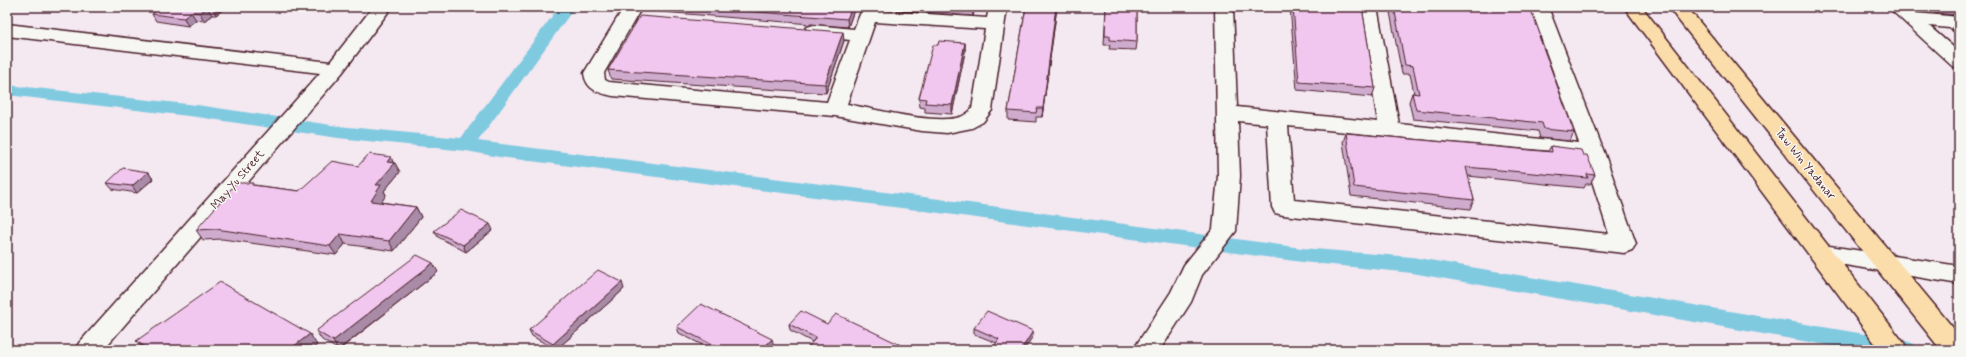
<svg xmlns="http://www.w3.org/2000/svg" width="1966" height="357" viewBox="0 0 1966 357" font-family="Mynerve,sans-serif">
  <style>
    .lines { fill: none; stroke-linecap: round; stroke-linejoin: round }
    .canal { fill: #80cae0; fill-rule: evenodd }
    .minor-casing { stroke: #4a1f2b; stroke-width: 3 }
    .major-casing { stroke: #4a1f2b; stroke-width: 3 }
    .minor { fill: #f6f6f2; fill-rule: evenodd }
    .major { fill: #fbddab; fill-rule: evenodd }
    .wall { fill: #cfabce; stroke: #4a1f2b }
    .shaded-wall { fill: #a98ba7; stroke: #4a1f2b }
    .building { fill: #f1c7ef; stroke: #4a1f2b }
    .labels { text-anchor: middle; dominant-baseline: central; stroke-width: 3; stroke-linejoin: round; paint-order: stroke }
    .street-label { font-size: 12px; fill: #4a1f2b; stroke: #f6f6f2 }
  </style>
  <rect width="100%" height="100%" fill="#f4e8f1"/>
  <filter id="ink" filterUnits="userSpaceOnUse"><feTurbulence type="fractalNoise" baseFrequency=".025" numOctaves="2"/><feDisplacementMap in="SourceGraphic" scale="8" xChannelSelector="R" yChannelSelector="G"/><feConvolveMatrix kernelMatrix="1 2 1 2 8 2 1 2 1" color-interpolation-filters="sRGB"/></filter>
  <g filter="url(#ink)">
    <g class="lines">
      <!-- canal -->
      <path class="canal" d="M559 7H575L478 141 917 196 1302 248 1412 257 1906 341 1914 344 1917 350H1855L1412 273 1302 262 917 210 499 157 466 151 338 138 197 117 7 95V85L197 105 338 126 461 138Z"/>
      <defs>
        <path id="minor" d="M373 7H392L342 73 103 350H75L79 343 320 73 7 36V24L330 62Z
          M624 7H642L604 73 605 80 609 82 827 102 850 40 807 35 805 31 807 27 814 25 854 29 861 12 868 10 987 18 989 7H1007L992 110 983 122 972 128 947 133 922 131 835 116 613 96C599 93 586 90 584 73ZM875 22 985 29 972 109C969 112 964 116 960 117 935 125 874 109 847 104Z
          M1215 7H1233L1237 107 1378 122 1359 7H1377L1399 124 1579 143 1530 7H1548L1604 152 1636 244 1632 250 1624 253 1283 215 1275 213 1272 207 1267 124 1238 121 1240 176 1236 231 1202 275 1191 302 1160 350H1133L1171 292 1184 265 1213 229 1218 176ZM1288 126 1584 156 1609 234 1294 200Z
          M1888 7H1908L1915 13 1959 17V29L1929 26 1959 52V68L1952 66Z
          M1823 245 1959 266V284L1815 260 1811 254 1815 248Z"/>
        <path id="major" d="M1624 7H1642L1904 343 1908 350H1880Z
          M1668 7H1687L1959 335V350H1941Z"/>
      </defs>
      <!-- minor casing -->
      <use href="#minor" class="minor-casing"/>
      <!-- major casing -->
      <use href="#major" class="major-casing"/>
      <!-- minor -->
      <use href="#minor" class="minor"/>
      <!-- major -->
      <use href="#major" class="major"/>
    </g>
    <!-- wall -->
    <path class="wall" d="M40 7H72L67 10Z
      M161 7H226L216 15H212L204 21 196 20 188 26 156 21 152 14Z
      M649 7H855L848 27 650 11Z
      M896 7H975L973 16 896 10Z
      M1026 7H1057L1042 117H1036V122L1008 120V111Z
      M1106 7H1137V42L1136 50 1109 49 1110 45H1104Z
      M1290 7H1362L1375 88 1372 97 1297 90Z
      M1389 7H1530L1541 37 1540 39 1574 132 1570 141 1540 138 1538 131 1413 119 1409 102 1412 93H1414L1410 74H1402Z
      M1929 7H1959V13L1957 15 1935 13Z
      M1953 26 1959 27V38L1951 30Z
      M844 41 826 93 611 79 608 70Z
      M965 43V52L952 114 925 112V108L920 107 919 98 938 45Z
      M1346 133 1548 151 1551 146 1583 155 1595 175 1590 184H1586L1584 188 1468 176 1474 200 1470 209 1351 196 1343 142Z
      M393 163 400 172 384 191 386 195 381 202 416 207 421 217 394 251 345 244 336 255 222 239 203 240 196 230 254 185 299 191 358 166Z
      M148 172 153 179 137 193 112 189 107 183Z
      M493 230 466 252 438 237 434 231Z
      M438 272 339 350 322 340 316 331Z
      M624 289 556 350 532 336 529 330Z
      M789 324H827L812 342 790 330Z
      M677 327 774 346 770 350H712L679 333Z
      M974 328 1033 336 997 343 974 334Z
      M136 341 317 345 311 350H144Z"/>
    <!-- shaded-wall -->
    <path class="shaded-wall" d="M66 7H72L67 10Z
      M207 7 212 15 204 21 200 13Z
      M212 7H226L216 15Z
      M852 7H855L848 27 847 19Z
      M973 7H975L973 16Z
      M1056 7H1057L1042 117 1043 108Z
      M191 12 196 20 188 26 184 18Z
      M843 32 844 41 826 93 825 84Z
      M965 43V52L952 114V105Z
      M391 157 394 164 395 163 400 172 384 191 386 195 376 211 371 201 376 185 387 162Z
      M148 172 153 179 137 193 132 186Z
      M416 207 421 217 394 251 389 241Z
      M490 224 493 230 466 252 463 245Z
      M340 234 345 244 336 255 330 246Z
      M433 263 438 272 338 350 333 341Z
      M622 282 624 289 556 350 553 344Z
      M1033 331V336L1024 350H1021Z
      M310 334 317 345 311 350H289Z
      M772 339 774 346 770 350H762Z"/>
    <!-- building -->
    <path class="building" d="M161 7H213H207L200 13 191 12 184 18 152 14Z
      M694 7H852L847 19Z
      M939 7H973V9Z
      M1026 7H1056L1043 108H1037L1036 113 1008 111Z
      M1106 7H1137V42L1110 40V36H1105Z
      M1293 7H1362L1375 88 1299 82Z
      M1394 7H1530L1541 37 1539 36 1574 132 1544 129 1542 123 1416 110 1412 93 1419 94 1413 66 1405 65Z
      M1940 7H1959V9Z
      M640 16 843 32 825 84 608 70Z
      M1953 26 1959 27V33Z
      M939 41 965 43 952 105 925 103 926 99 919 98 933 45H938Z
      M1346 133 1552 152 1551 146 1581 150 1583 155H1587L1595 175 1587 174 1588 178 1466 167 1474 200 1354 187Z
      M369 154 391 157 387 162 395 163 376 185H381L371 201 416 207 389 241 340 234 330 246 216 229 196 230 236 183H253L252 185 299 191 332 161 358 166Z
      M123 168 148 172 132 186 107 183Z
      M461 210 490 224 463 245 434 231Z
      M417 255 433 263 333 341 316 331Z
      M598 270 622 282 553 344 529 330Z
      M220 282 310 334 289 350H150L136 341Z
      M701 304 772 339 762 350H723L677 327Z
      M801 311 827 324 836 314 911 350H805L816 338 789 324Z
      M987 311 1033 331 1021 350H992L999 339 974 328Z"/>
  </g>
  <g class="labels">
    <!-- street labels -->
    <g class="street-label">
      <text transform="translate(1805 164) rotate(51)">Taw Win Yadanar</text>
      <text transform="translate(238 180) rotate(-49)">May Yu Street</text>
    </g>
  </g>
  <!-- margin -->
  <rect width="1966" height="357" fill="none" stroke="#f6f6f2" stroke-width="24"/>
  <rect x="12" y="12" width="1942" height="333" fill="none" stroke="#4a1f2b" stroke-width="1.5" filter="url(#ink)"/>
</svg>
